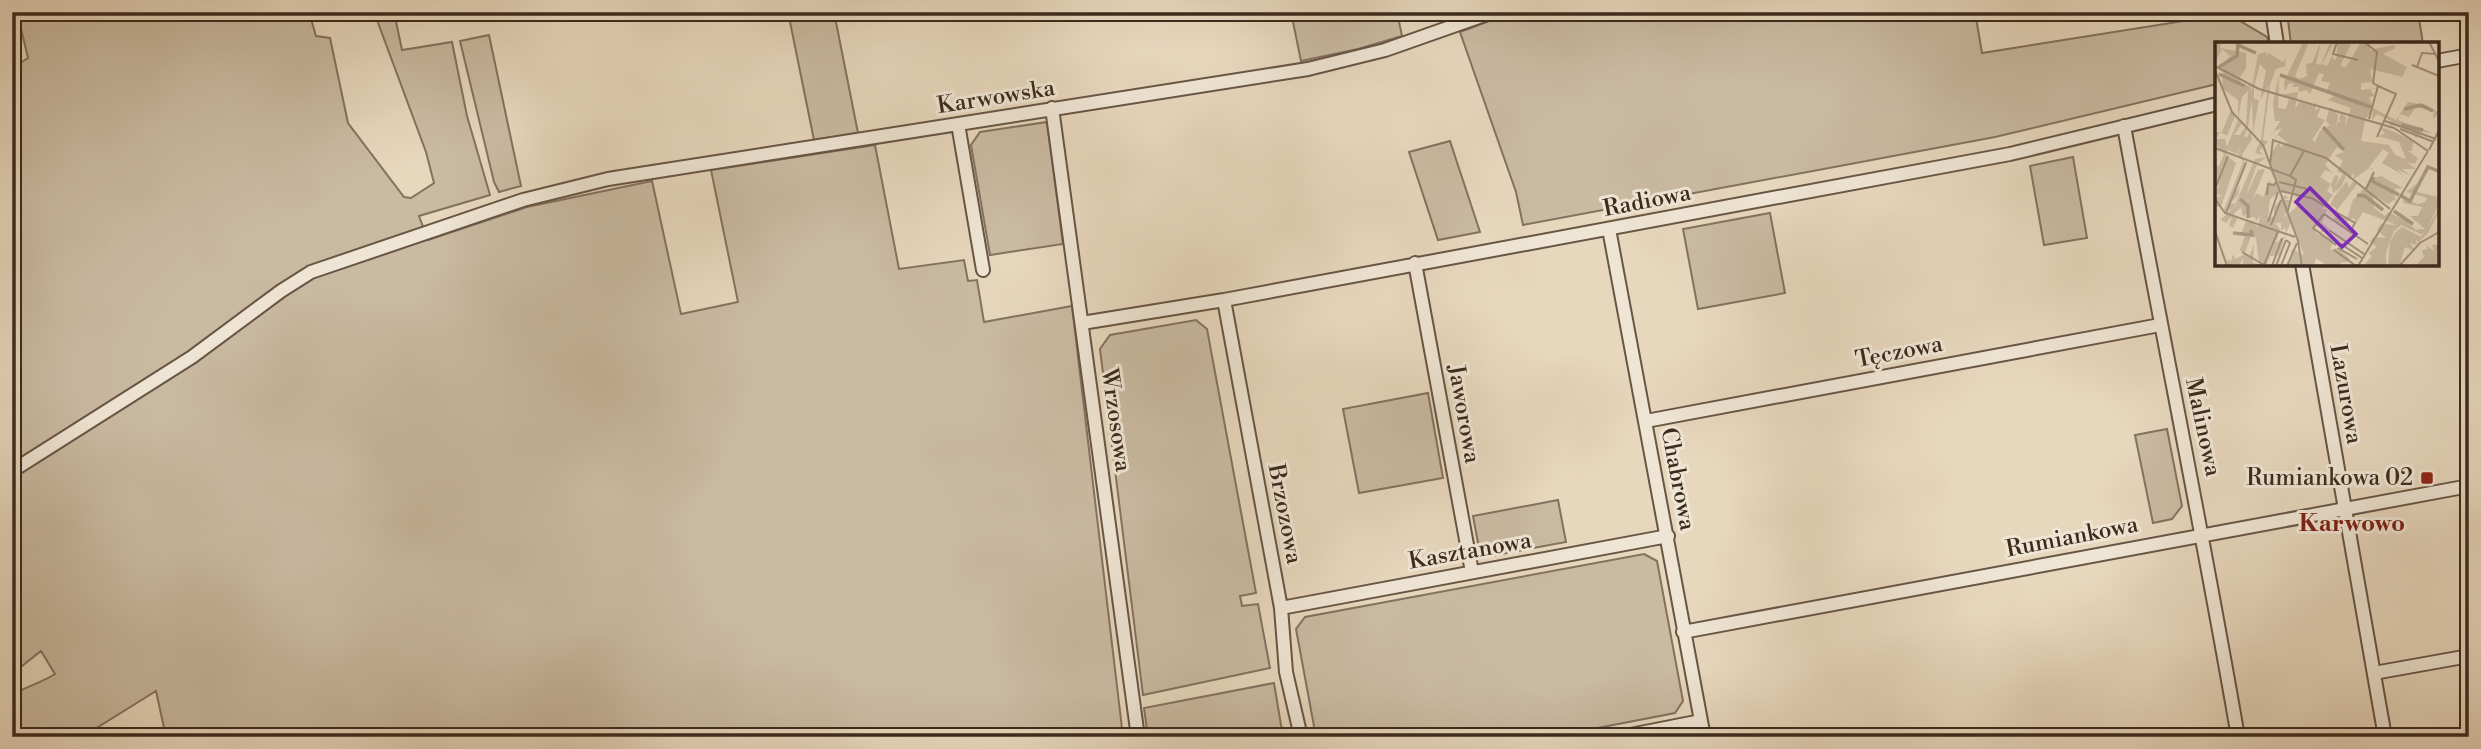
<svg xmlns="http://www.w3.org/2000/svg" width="2481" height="749" viewBox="0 0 2481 749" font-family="'Libre Bodoni',serif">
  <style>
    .green { fill: #cabaa2; stroke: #837260; stroke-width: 2 }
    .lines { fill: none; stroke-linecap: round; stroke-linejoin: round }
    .street-casing { stroke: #675545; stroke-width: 16 }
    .street { stroke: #efe5d4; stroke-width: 12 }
    .poi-dot { fill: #8f2418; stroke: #efe5d4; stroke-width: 2.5 }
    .labels { text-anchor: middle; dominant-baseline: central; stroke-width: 6; stroke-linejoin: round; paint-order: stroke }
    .street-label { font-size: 23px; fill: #3c2a1d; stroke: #efe5d4 }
    .poi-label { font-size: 23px; fill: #3c2a1d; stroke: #efe5d4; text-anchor: end }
    .neighbourhood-label { font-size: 24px; font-weight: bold; fill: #7a1f14; stroke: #efe5d4 }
    .inset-river { fill: none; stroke: #ad9c87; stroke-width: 3.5 }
    .inset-road { fill: none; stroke: #a3927d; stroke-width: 2 }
    .view { fill: #7b2cbf; fill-opacity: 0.15; stroke: #7b2cbf; stroke-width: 3.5 }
    .inset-edge { fill: none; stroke: #3c2a1d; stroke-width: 3.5 }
  </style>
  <rect width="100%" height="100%" fill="#e7d7bd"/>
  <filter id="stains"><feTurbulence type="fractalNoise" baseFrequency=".00286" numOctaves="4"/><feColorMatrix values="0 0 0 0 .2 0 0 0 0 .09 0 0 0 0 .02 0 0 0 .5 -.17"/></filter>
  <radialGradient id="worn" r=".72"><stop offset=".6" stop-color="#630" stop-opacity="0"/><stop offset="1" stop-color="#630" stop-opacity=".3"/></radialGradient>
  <!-- green -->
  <path class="green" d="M17 12H309L316 36 330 38 348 123 404 197 411 198 434 183 426 152 374 12H394L402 50 452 42 467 116 490 195 419 216 428 240 527 207 652 181 681 314 738 302 711 170 875 145 899 269 964 260 968 281 977 280 984 322 1072 306 1123 737H166L156 691 82 737H12V695C27 686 41 683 55 674L41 651 12 674V477L102 419 12 466V68L28 58Z
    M788 12H834L858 133 814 140Z
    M1291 12H1397L1402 36 1358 49 1301 61Z
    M1513 12H1975L1982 53 2221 15 2240 21 2267 37 2269 44H2217V84L1995 137 1523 225 1516 192 1460 32Z
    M2287 12H2418L2423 44H2291Z
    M489 35 521 186 499 192 494 182 460 41Z
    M1047 122 1063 244 990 255 971 145 980 132Z
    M1450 141 1480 232 1438 240 1409 152Z
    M2073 157 2087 238 2044 245 2030 166Z
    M1770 213 1785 293 1698 309 1683 229Z
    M1196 320 1207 329 1256 593 1240 596 1242 606 1258 604 1270 668 1143 695 1100 349 1110 335Z
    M1428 393 1443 478 1359 493 1343 409Z
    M2167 429 2182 506 2172 519 2153 523 2135 435Z
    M1558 500 1566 542 1491 556 1479 548 1473 516Z
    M1644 554 1657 561 1683 701 1675 713 1551 737H1316L1296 629 1305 617Z
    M1274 683 1283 737H1148L1144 708Z"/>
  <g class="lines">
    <defs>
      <path id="street" d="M2272 12 2277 44
        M2437 61 2469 55
        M1052 108 1138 737
        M958 124 983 270
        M2124 126C2161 330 2203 533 2238 737
        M1609 229 1704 737
        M1415 263 1472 572
        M2302 264 2385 737
        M1224 300 1281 608 1286 672 1301 737
        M1082 323 1224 300 2010 154 2217 104
        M1646 421 2160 325
        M12 471 192 357 281 291 311 272 523 200 608 179 1308 69 1385 50 1493 12
        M1281 608 1668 536
        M1683 632 2469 486
        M2374 673 2469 656
        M1620 737 1701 721"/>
    </defs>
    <!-- street casing -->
    <use href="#street" class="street-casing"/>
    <!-- street -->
    <use href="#street" class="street"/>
  </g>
  <!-- markers -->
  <rect class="poi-dot" x="2420" y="471" width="14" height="14" rx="3.5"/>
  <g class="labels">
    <!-- street labels -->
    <g class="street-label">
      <text transform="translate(996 97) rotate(-9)">Karwowska</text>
      <text transform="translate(1647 201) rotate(-11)">Radiowa</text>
      <text transform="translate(1899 352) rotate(-11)">Tęczowa</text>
      <text transform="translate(2346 394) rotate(80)">Lazurowa</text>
      <text transform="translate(1464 414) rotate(80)">Jaworowa</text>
      <text transform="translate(1116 420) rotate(82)">Wrzosowa</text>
      <text transform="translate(2203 427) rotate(78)">Malinowa</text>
      <text transform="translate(1678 479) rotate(79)">Chabrowa</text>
      <text transform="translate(1285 514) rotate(79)">Brzozowa</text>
      <text transform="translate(2072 537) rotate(-11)">Rumiankowa</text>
      <text transform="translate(1470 551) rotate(-10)">Kasztanowa</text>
    </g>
    <!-- poi labels -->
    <g class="poi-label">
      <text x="2413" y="478">Rumiankowa 02</text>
    </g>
    <!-- neighbourhood labels -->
    <g class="neighbourhood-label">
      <text x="2352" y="524">Karwowo</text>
    </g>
  </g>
  <!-- overview -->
  <g transform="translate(2215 42)">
    <rect width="224" height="224" fill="#e7d7bd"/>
    <path d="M0 0H7L5 6 31 11V26L24 37 27 43 36 44V51L43 12 52 10 51 15 54 11 68 20 71 16 70 24 74 23 61 27 55 43 48 98 53 100 44 109 48 113 40 111 46 98 53 44 45 58 51 29 45 22 39 45V57L44 58 38 91 37 56 33 86 29 94 32 96 35 89 37 97 27 113 29 120 33 118 18 153 25 144 23 154 14 162 20 161 18 167 40 117 52 115 42 122 31 154 43 128 50 127 38 157 42 151 48 155 55 138 57 143 61 139 55 128 57 110 65 98V105L73 101 63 93 59 98 67 86 59 89 65 79H60L58 61 64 33 63 66 71 67 74 57 81 58 65 53 83 50 84 45H77L79 42 74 41 70 49 69 40 88 0H94L80 34 84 37 92 34 91 22 97 21 106 0 101 22 106 23 115 0H119L107 22 112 24 117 14 120 19 122 14V0H137L125 24 131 25 146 0H155V8L179 3 180 6 168 12 192 25 187 35 155 27 157 40 146 41V48L163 46 155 48 160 54 154 55 158 66 181 78 193 60 211 63 224 71 218 77 219 70 201 65 194 75 185 72 183 78 218 91 207 90 201 96 193 85 174 83 176 79 162 72 157 78 158 68 150 78 146 99 174 103 180 113 191 117 184 100 163 94 170 92 166 86 173 87 198 99 197 109H193L203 116 200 122 192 120 201 127H187L196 134 182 127 188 133 167 121 174 111 168 107 154 125 160 128 154 126 139 137 138 131 134 138 132 132 126 145 118 151 116 142 112 149 118 153 107 167H112L107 181 115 187 105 191 107 186 99 184 102 192 119 197 115 208 123 206 135 217 130 221 141 224 126 220V224H112L101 216 99 224H74L77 207 89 213 76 180 71 191 70 186 66 189V181H60L65 187 61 201 70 194 64 213 55 214 51 224 28 222V216L25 222 13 223 11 218 16 219 18 212 20 217 31 212 34 215 39 202 38 221 44 222 41 196 36 194 29 213 25 208 30 194 19 192H26L32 177 43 185 45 174 41 179 40 175 33 176 35 168 28 175 26 165 18 173 23 175 18 186 14 183 17 174 11 181 5 178 17 167 8 170 28 120 23 112 26 104 22 112 13 108 11 113 21 121 6 165H1V155L7 154 0 151 5 141 0 146V123L4 124 9 112 0 101V90H7L16 68 20 74 12 94 5 90 1 97H10L12 105 23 78 27 81 19 93H25L31 84 33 49 27 55 23 78V58L7 46 8 21 15 14 7 7 0 21ZM104 31 109 32 106 39 115 41 112 48 122 52 113 58 136 66 130 85 131 75 126 71 124 78 128 81 123 79 121 86 123 73 115 65 111 79 115 83 105 89 100 100 97 98 110 78 102 75 106 64 100 69 102 58 100 63 86 59 88 54 80 67 83 50 92 48 95 52ZM122 105 129 110 120 113 128 119 122 129 128 132 120 144 124 135 120 133 116 142 105 135 110 128 118 131 110 123ZM65 149 81 154 85 162 69 175 76 159 69 157 74 156 70 153 59 165V175H53L55 157ZM166 134 188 146 179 147 184 152H178L181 157 173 162 158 153 159 166 170 174 173 170 192 179 179 169 198 182 193 181 201 188 210 187 195 174H203L207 165 188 161 189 156 202 162 210 160 212 156 191 150 205 139 202 150 224 155V163L208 193 186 183 179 189 171 210V224H153L150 222 157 214 153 211 162 205 155 200 158 195 171 196 162 188 166 182 182 183 148 170 141 181 139 176 133 178 131 183 139 191 119 178 121 173 132 177 138 158 159 136ZM139 138 143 141 119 172 121 166 115 163 119 155 132 139 134 146ZM224 167V169L213 191 204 200 201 198 202 203 195 201 200 209 190 205 184 224H173L175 200 181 190 187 185 206 195ZM224 202V224H200L209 215 207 208 213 207 211 203 219 209 217 203Z" fill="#cabaa2" fill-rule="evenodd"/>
    <path class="inset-river" d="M4 25 22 14 23 3 41 11M4 32 30 44M65 33 156 65M189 67 206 63 218 69M186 83 208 88M108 85 129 108M159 135 157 139 184 153M142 153 150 154 168 168M185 153 195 159 213 125 223 129M25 157 33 164V176M179 169 198 182M18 191 37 193 36 188"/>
    <path class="inset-road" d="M122 0 118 12 143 18M149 0 162 10 158 41 163 44 154 77M214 0 224 19M197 23 224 34M0 24 44 47 179 86 213 109M202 25 207 11 221 12M0 28 17 70 48 103 83 199 87 224M170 79 221 97M185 87 219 100M162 95 181 52 163 44M0 106 75 134 89 109M214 108 224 88M55 122 58 98 111 116 175 167M64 140 92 147M0 147 13 114M151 147 159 130 157 134M66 149 96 156 140 181 135 190M52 153 53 142 59 143 62 139M0 157 10 171 80 195M11 171 31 121M72 172 81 138 75 134M109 172 153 202M109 172 98 186 121 203M53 180 63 150M56 183 66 158M114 188 149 212M0 189 12 224M126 202 147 216M123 206 142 217M119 208 141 224M27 210 49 223M49 223 63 189M57 224 67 196M61 224 71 198M66 224 75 201 71 198M72 224 82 201M143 224 213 109M184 224 205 201 224 190"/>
    <path class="view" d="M95 146 141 192 127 205 81 160Z"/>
    <rect width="224" height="224" class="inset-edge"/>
  </g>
  <!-- margin -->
  <rect width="2481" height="749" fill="none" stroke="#e7d7bd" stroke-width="42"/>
  <rect x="14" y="14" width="2453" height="721" fill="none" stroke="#3c2a1d" stroke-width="3.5"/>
  <rect x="21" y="21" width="2439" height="707" fill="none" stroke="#3c2a1d" stroke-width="2"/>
  <rect width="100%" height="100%" filter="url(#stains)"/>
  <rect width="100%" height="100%" fill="url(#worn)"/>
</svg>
